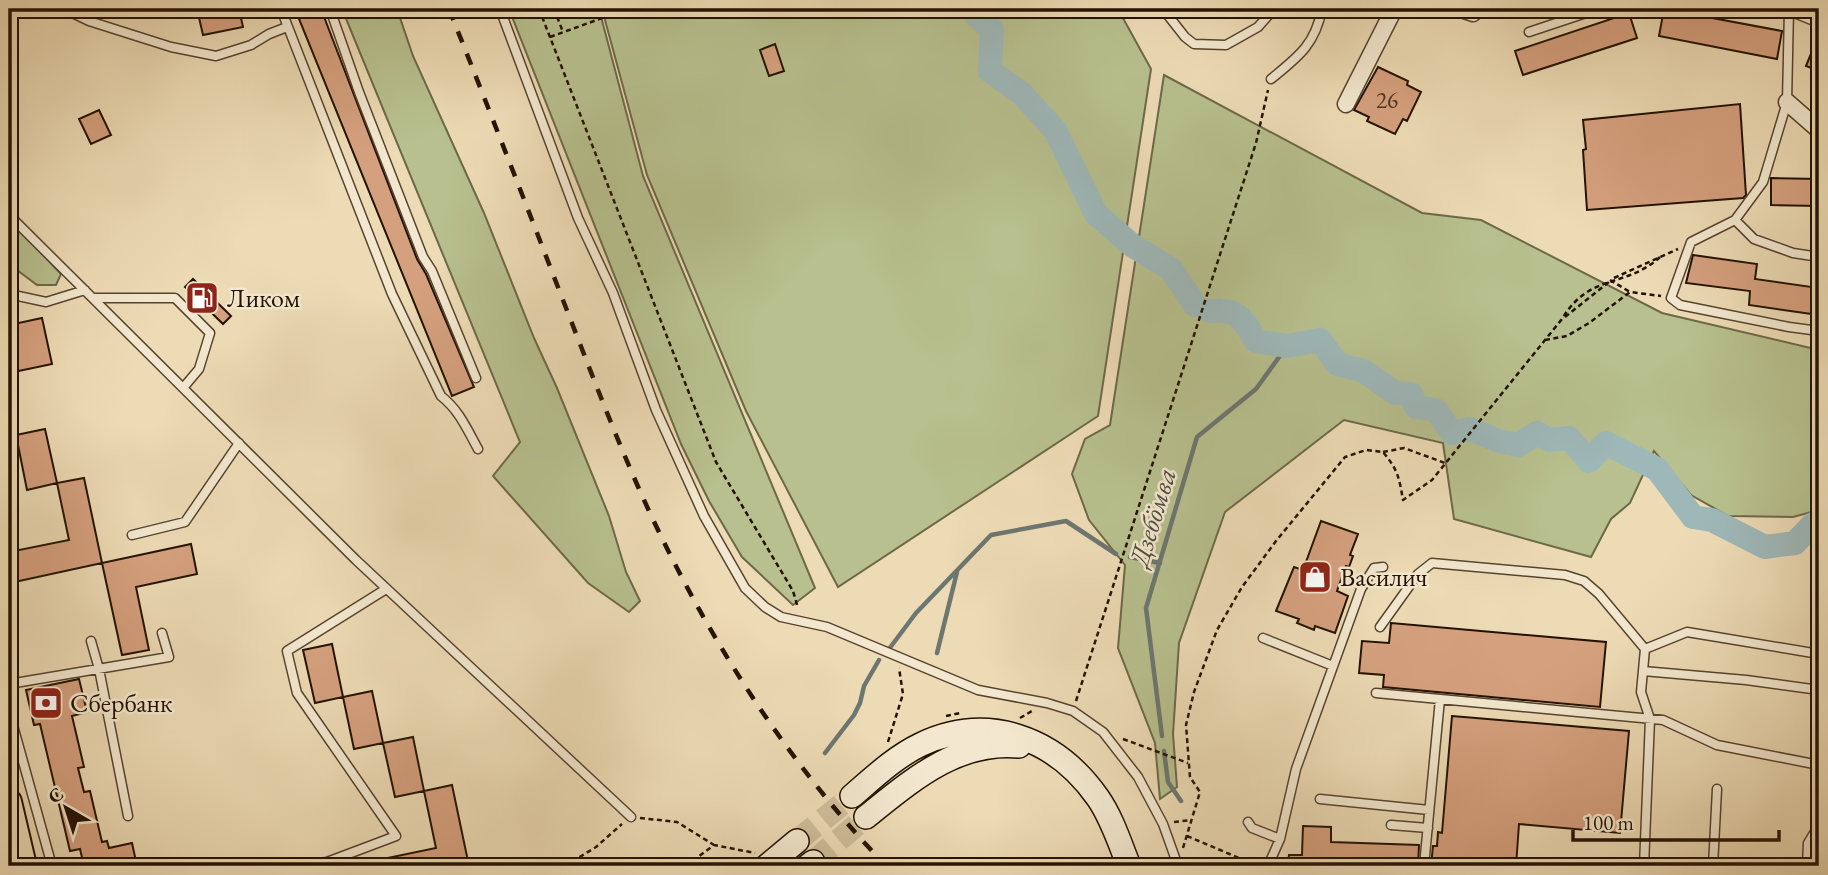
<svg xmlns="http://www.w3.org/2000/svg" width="1828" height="875" viewBox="0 0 1828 875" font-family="'EB Garamond',serif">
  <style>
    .green { fill: #b7c08e; stroke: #6d6948; stroke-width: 2 }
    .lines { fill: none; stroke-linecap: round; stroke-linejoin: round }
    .stream { stroke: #6d7670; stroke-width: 4.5 }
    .river { stroke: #9eb8b9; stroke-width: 24 }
    .building { fill: #d5a07e; stroke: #231202; stroke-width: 2 }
    .secondary-tunnel { stroke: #cfbd9a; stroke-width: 23; stroke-dasharray: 23 11; stroke-linecap: butt }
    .lane-casing { stroke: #56442f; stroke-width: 11 }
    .street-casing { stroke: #56442f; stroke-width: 19 }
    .secondary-casing { stroke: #231202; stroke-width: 26 }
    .primary-casing { stroke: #231202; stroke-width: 28 }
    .path { stroke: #231202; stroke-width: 2.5; stroke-dasharray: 5 3.5; stroke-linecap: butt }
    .lane { stroke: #f3e8cf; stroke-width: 8 }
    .street { stroke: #f3e8cf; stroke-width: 16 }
    .secondary { stroke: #f3e8cf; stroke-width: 23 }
    .primary { stroke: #eddbb5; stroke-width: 24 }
    .rail { stroke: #231202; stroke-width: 4.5; stroke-dasharray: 12 12; stroke-linecap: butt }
    .labels { text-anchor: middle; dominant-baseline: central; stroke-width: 5; stroke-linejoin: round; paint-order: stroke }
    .number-label { font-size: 23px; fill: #503621 }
    .poi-label { font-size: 26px; fill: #231202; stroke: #f3e8cf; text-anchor: start }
    .water-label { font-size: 28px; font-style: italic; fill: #4e4c42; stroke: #f3e8cf }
  </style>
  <rect width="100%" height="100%" fill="#eddbb5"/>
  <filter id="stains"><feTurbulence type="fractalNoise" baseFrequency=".00286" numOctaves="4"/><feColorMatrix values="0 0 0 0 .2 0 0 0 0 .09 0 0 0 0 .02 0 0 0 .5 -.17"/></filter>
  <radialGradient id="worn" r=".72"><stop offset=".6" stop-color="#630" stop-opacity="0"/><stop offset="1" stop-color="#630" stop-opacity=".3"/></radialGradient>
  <!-- green -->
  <path class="green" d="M342 9H397L413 56 484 213 534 338 557 388 609 516 626 572 640 601 629 612 588 583 493 476 520 442Z
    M509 9H599L643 176 815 588 793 605 742 557 709 501 681 444Z
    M602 9H1118L1151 69 1098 416 838 587 746 411 647 175Z
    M1164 75 1422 213 1481 220 1662 313 1819 350V510L1793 517 1728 516 1691 495 1654 451 1630 503 1611 519 1591 557 1454 519 1443 443 1344 420 1225 512 1179 643 1173 734 1177 787 1160 799 1155 743 1118 648 1125 565 1089 520 1072 474 1085 439 1110 425Z
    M9 219 61 274 56 285H37L9 264Z"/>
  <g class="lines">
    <!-- stream -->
    <path class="stream" d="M1130 557 1160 563
      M889 649 916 613 991 535 1066 521 1116 554
      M937 653 957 572
      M1162 736 1146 608 1197 437 1256 389 1287 346
      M1164 751 1168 782 1181 801
      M825 753 854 715 860 703 864 686 879 660"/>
    <!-- river -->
    <path class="river" d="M970 9 992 30 990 71 1021 93 1055 130 1096 214 1133 246 1171 269 1195 305
      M1210 311C1238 308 1243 319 1256 341L1287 346 1320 340 1337 364 1364 371 1395 393 1411 394 1416 407 1436 410 1452 433 1470 429 1499 441 1518 445 1537 433 1549 440 1569 438 1589 461 1606 443 1657 469 1693 517 1712 520 1765 547 1795 543 1813 524H1819"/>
  </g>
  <!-- building -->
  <path class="building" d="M197 9H239L243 27 203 35Z
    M295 9H321L417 259 426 274 474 387 452 396Z
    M1664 9 1782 31 1777 59 1659 36Z
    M1629 13 1637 38 1523 75 1515 51Z
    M1819 34V71L1806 66Z
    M775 44 784 71 769 76 760 50Z
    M1378 67 1408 81 1407 85 1421 92 1407 121 1403 119 1395 134 1367 121 1369 117 1354 110Z
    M1740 104 1746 195 1743 198 1587 210 1583 150 1586 149 1583 120Z
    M99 110 111 135 91 144 79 119Z
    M1771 178 1819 179V206L1771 205Z
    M1693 255 1757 264 1755 279 1819 288V315L1749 305 1750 291 1686 283Z
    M193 279 231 316 223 324 185 287Z
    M42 318 52 364 9 373V325Z
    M45 429 57 483 27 490 16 435Z
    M84 478 102 563 10 583 9 552 69 540 57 483Z
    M1321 521 1358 534 1350 555 1353 556 1349 567 1346 566 1337 591 1348 596 1335 633 1315 626 1314 630 1297 623 1299 619 1276 611 1294 567 1303 570Z
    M191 544 197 574 136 587 149 650 122 655 102 563Z
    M1391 623 1606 642 1600 707 1383 687 1384 675 1359 673 1362 641 1389 643Z
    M332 644 343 697 315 703 303 650Z
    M79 679 87 712 72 716 84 767 78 768 84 792 90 791 102 842 107 841 109 848 132 843 137 866H84L80 849 70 851 40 724 34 725 26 690Z
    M372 691 383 743 354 749 343 697Z
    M1452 716 1629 731 1620 833 1519 824 1516 866H1431L1433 846H1437L1438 832 1442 833Z
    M413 737 424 791 395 797 383 743Z
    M452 785 469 866H374L373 861 436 848 424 791Z
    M1303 826 1331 827V842L1419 845 1418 866H1288L1289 855H1302Z"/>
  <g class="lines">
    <!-- secondary-tunnel -->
    <path class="secondary-tunnel" d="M797 841 852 796
      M813 862 866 817"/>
    <defs>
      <path id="lane" d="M64 9 89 21 171 47 216 56 251 45 269 34 287 27
        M281 9 392 294 441 396C459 410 467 429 478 449
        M330 9 359 92 423 257 432 271 476 378
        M500 9 578 218 613 293 656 410 704 516 745 588 765 607 781 617 827 627 978 690 1047 703 1073 711 1103 732 1138 777 1163 824 1178 866
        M1163 9 1185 37 1194 44 1226 45 1258 27 1274 9
        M1777 9 1789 11 1819 23
        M1789 9 1787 102 1763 182 1735 220 1691 242 1671 298 1680 305 1789 327 1819 331
        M1529 32 1598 9
        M1271 79C1298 57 1315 45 1322 9
        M9 215 356 560 631 817
        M1735 220 1754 239 1793 253 1819 257
        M9 294 46 302 85 290
        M93 298H175L210 333 199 369 183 388
        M132 535 185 522 239 443
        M1380 627 1418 574 1432 563 1565 575 1584 581 1599 594 1645 649 1641 692 1650 719 1644 866
        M1263 638 1333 666
        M91 641 99 669 128 816
        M1645 649 1687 632 1819 654
        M1643 671 1746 680 1819 690
        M9 684 169 657 162 633
        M1376 693 1663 720 1717 745 1819 765
        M9 711 52 866
        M1320 799 1429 810
        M1248 822 1252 828 1280 839
        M1391 825 1428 828
        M295 866 327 862 396 836 297 693 287 651 386 589
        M1268 866 1280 839 1296 769 1361 589 1374 568 1383 567
        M1424 866 1440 699
        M1713 866 1717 789
        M1807 866 1808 843 1819 825"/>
      <path id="street" d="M1461 9 1473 13
        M1787 102 1819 130
        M1346 104 1394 9"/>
      <path id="secondary" d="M852 796C873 778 895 757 920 745 988 712 1056 738 1098 798 1112 818 1120 844 1129 866
        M866 817C911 781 957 740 1019 746
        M767 866 797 841
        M808 866 813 862"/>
      <path id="primary" d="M9 802 24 866"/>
    </defs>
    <!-- lane casing -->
    <use href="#lane" class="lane-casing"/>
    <!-- street casing -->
    <use href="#street" class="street-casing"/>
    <!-- secondary casing -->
    <use href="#secondary" class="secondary-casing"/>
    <!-- primary casing -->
    <use href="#primary" class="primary-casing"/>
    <!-- path -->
    <path class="path" d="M539 9 716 462 793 591 798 608
      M554 9 563 32
      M550 37 627 9
      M1614 278 1678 249
      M1610 280 1630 292
      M1565 317 1609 282
      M1545 340 1567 336 1589 323 1630 292 1661 296
      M1383 452 1404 448 1445 463
      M1076 701 1256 143 1268 90
      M946 716 960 713
      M1020 718 1032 711
      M1123 739 1188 763
      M888 742 903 694 899 668
      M640 818 677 822 714 845
      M1174 822 1191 820
      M1187 836 1258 866
      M1183 848 1200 792 1190 777 1186 725 1194 692 1217 630 1242 587 1276 541 1345 457 1366 450 1383 452C1398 470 1399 477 1403 500L1432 480 1562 319C1590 272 1625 289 1660 257
      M565 866 596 847 622 824
      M686 866 714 845 755 853"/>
    <!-- lane -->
    <use href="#lane" class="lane"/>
    <!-- street -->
    <use href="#street" class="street"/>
    <!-- secondary -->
    <use href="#secondary" class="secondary"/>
    <!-- primary -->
    <use href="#primary" class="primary"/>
    <!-- rail -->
    <path class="rail" d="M449 9C487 104 524 199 561 295 597 387 631 480 677 568 732 675 803 779 886 866"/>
  </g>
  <!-- icons -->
  <defs>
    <symbol id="fuel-square" viewBox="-11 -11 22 22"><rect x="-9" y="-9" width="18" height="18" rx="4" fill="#8f2418" stroke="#f3e8cf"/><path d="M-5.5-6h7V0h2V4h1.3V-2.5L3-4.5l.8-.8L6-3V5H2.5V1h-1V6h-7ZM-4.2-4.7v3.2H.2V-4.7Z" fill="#fff"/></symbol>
    <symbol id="shop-square" viewBox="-11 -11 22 22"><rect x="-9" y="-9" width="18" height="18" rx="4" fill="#8f2418" stroke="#f3e8cf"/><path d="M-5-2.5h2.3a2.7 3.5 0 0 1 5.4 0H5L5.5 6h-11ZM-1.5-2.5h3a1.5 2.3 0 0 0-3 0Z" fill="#fff"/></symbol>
    <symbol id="bank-square" viewBox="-11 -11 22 22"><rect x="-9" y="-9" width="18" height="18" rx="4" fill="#8f2418" stroke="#f3e8cf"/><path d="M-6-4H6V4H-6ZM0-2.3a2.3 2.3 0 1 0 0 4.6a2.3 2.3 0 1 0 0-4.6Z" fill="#fff"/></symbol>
  </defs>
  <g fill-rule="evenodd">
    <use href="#fuel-square" x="183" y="279" width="38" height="38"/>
    <use href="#shop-square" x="1296" y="558" width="38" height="38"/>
    <use href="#bank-square" x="27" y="684" width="38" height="38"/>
  </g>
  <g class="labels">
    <!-- number labels -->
    <g class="number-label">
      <text x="1387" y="100">26</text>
    </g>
    <!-- poi labels -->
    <g class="poi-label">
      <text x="227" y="298">Ликом</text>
      <text x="1340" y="577">Василич</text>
      <text x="70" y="703">Сбербанк</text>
    </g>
    <!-- water labels -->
    <g class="water-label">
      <text transform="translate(1152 517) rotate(-73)">Дзебӧмва</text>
    </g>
  </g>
  <!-- margin -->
  <rect width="1828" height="875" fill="none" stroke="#eddbb5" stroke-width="35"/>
  <rect x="10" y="10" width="1807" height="854" fill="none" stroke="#231202" stroke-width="3.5"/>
  <rect x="18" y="18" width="1793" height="840" fill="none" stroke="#231202" stroke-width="2"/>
  <!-- north arrow -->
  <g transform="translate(66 808) rotate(321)" stroke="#f3e8cf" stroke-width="5" paint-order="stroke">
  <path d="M0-5L12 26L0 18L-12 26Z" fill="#231202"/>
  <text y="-10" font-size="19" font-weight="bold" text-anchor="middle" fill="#231202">С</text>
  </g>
  <!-- scale -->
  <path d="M1573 830v10h206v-10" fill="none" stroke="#231202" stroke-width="3.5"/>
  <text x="1583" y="830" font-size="21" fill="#231202" stroke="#f3e8cf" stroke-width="5" paint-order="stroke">100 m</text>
  <rect width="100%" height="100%" filter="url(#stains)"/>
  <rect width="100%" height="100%" fill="url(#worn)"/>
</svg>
